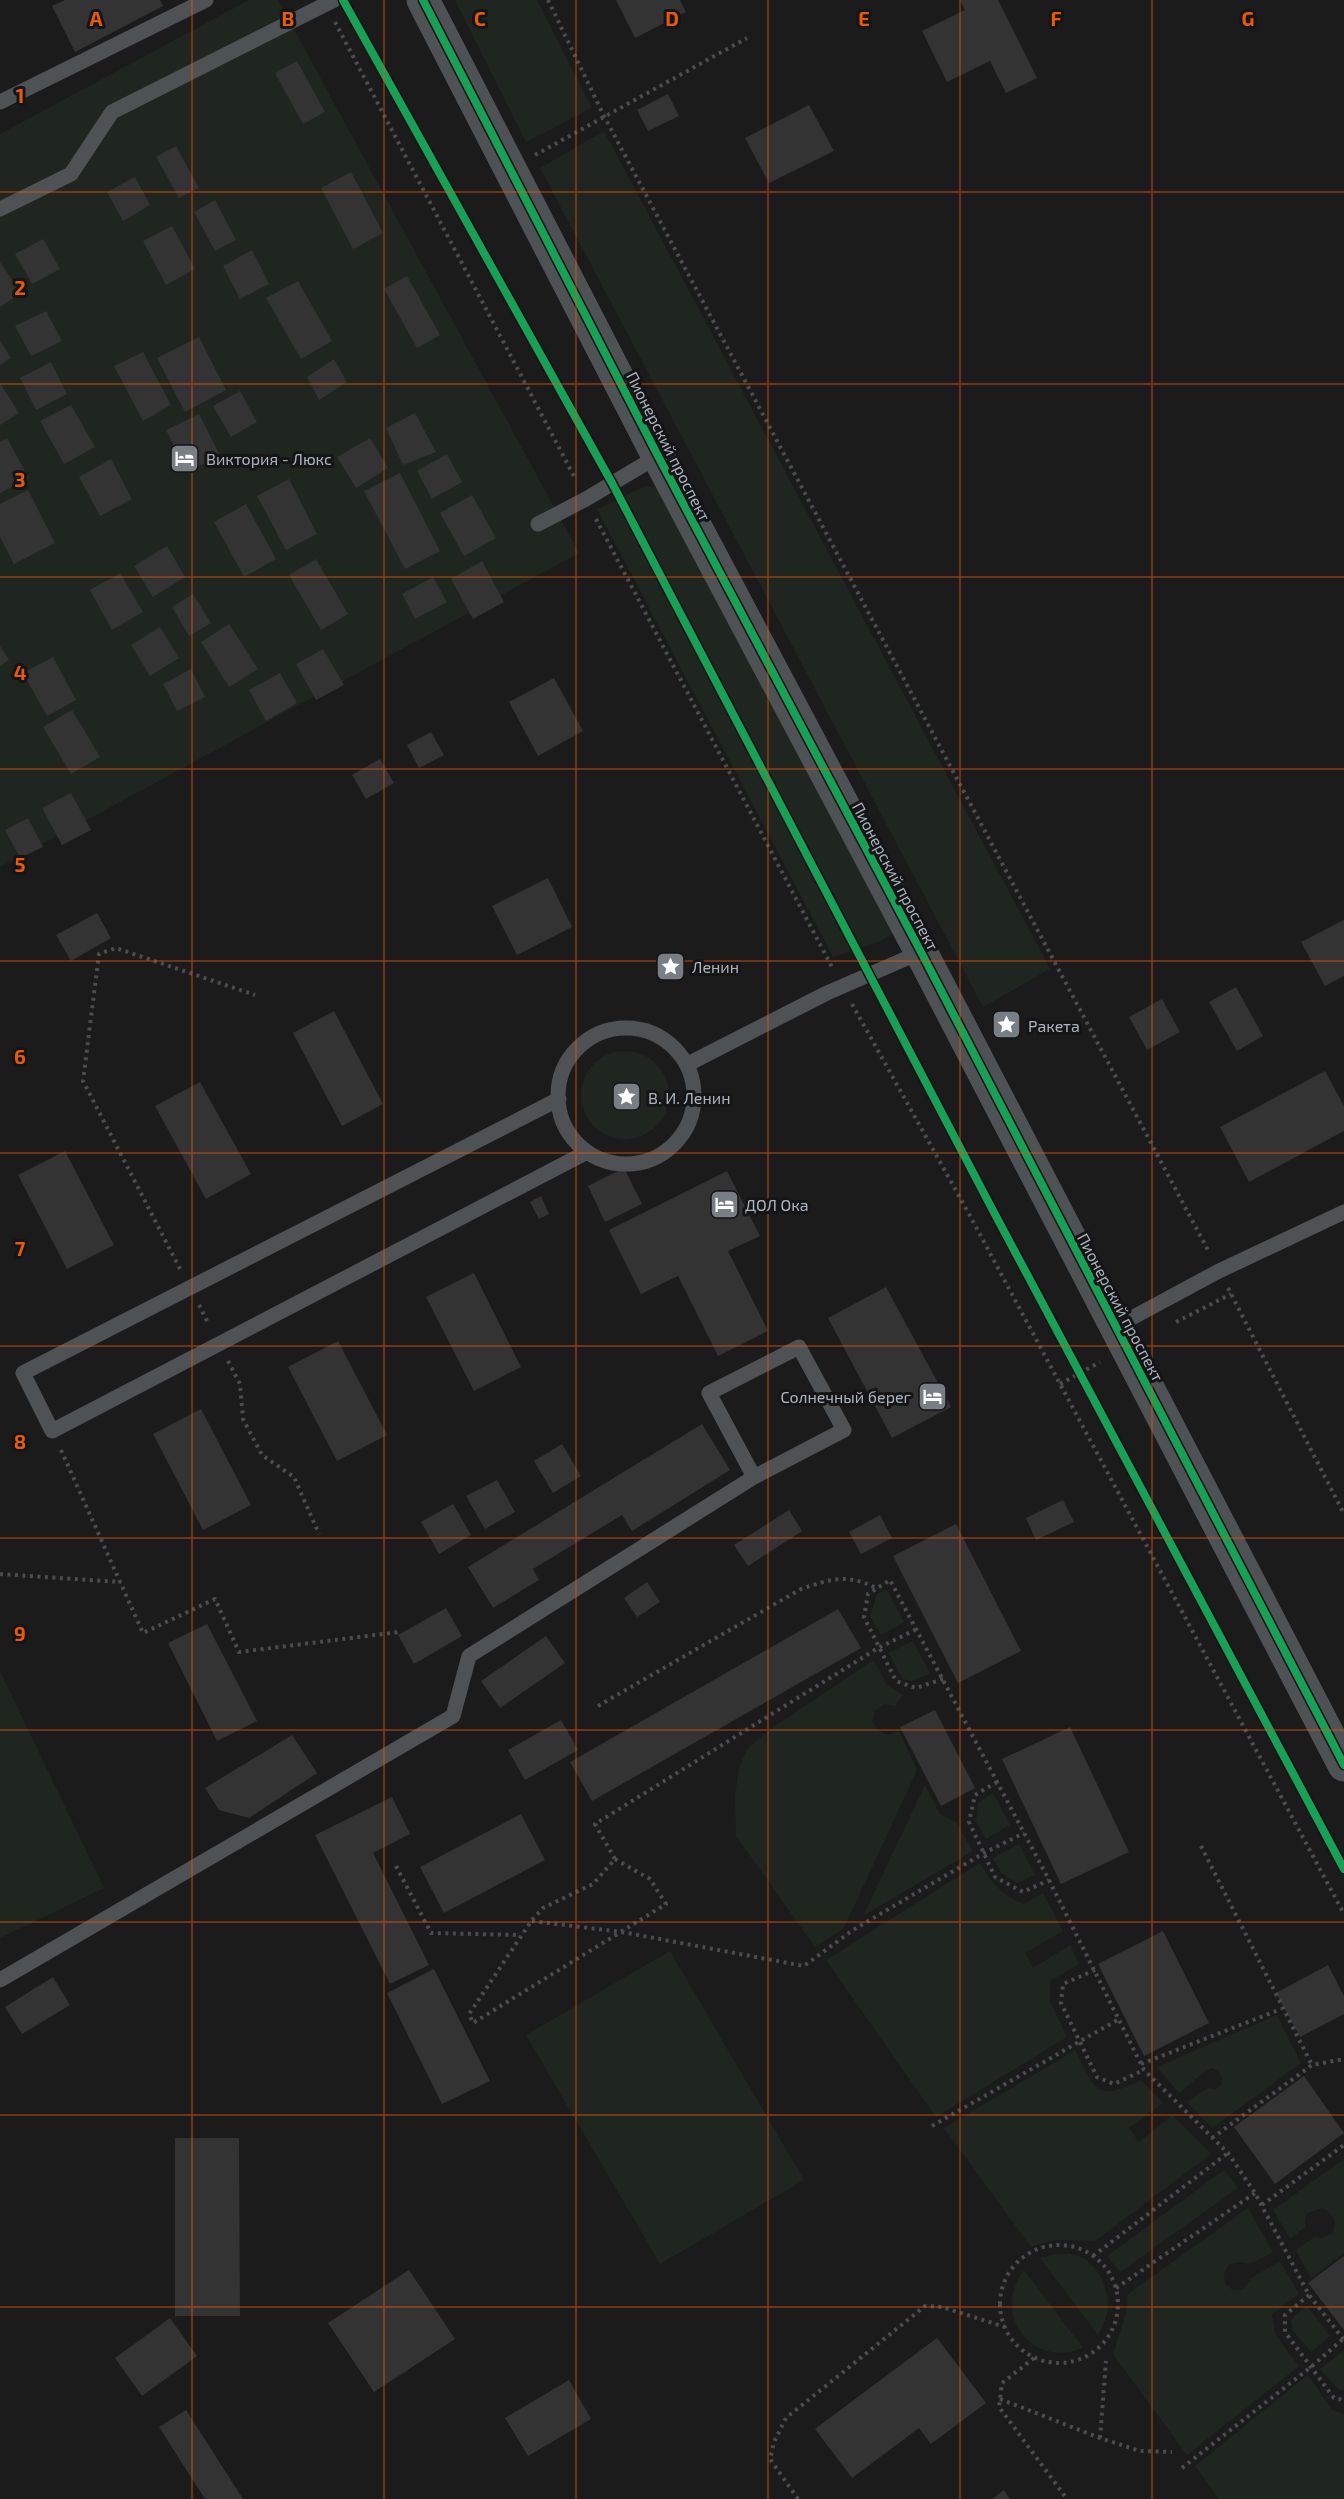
<svg xmlns="http://www.w3.org/2000/svg" width="1344" height="2499" viewBox="0 0 1344 2499" font-family="'Exo 2',sans-serif">
  <style>
    .green { fill: #1e261f }
    .building { fill: #333334 }
    .lines { fill: none; stroke-linecap: round; stroke-linejoin: round }
    .path { stroke: #4b4c4f; stroke-width: 4; stroke-dasharray: 3 4.5; stroke-linecap: butt }
    .service { stroke: #4f5254; stroke-width: 15 }
    .tertiary { stroke: #4f5254; stroke-width: 33 }
    .cycleway-casing { stroke: #151518; stroke-width: 11 }
    .cycleway { stroke: #1a9f57; stroke-width: 8 }
    .grid { fill: none; stroke: #e8590c; stroke-width: 1.5; stroke-opacity: 0.55 }
    .labels { text-anchor: middle; dominant-baseline: central; stroke-width: 6; stroke-linejoin: round; paint-order: stroke }
    .street-label { font-size: 16px; fill: #abb4bd; stroke: #151518 }
    .poi-label { font-size: 16px; fill: #abb4bd; stroke: #151518; text-anchor: start }
    .grid-label { font-size: 20px; text-anchor: middle; font-weight: bold; fill: #e8590c; stroke: #151518; stroke-width: 6; stroke-linejoin: round; paint-order: stroke }
  </style>
  <rect width="100%" height="100%" fill="#1b1b1c"/>
  <!-- green -->
  <path class="green" d="M249 0H278L579 553 0 867V134Z
    M455 0H537L592 108 526 142Z
    M604 131 1050 969 983 1007 540 168Z
    M646 486 660 488 895 932 881 941 833 957 597 509Z
    M581 1095a44 44 0 1 1 88 0a44 44 0 1 1-88 0Z
    M887 1590 904 1622 881 1635 870 1616 877 1594Z
    M913 1641 930 1674 911 1681 903 1679 888 1653Z
    M874 1660 886 1684 903 1695 895 1706 885 1704 876 1710 872 1721 877 1730 887 1735 899 1731 917 1770 844 1928 815 1947 736 1836 735 1796 739 1767 748 1748 768 1731Z
    M0 1671 104 1888 0 1938Z
    M925 1785 940 1814 956 1822 973 1851 863 1916Z
    M993 1793 1010 1825 986 1839 976 1821 978 1803Z
    M1019 1844 1035 1875 1017 1883 1001 1873 993 1858Z
    M980 1863C992 1883 1001 1895 1024 1904L1043 1893 1063 1931 1025 1953 1033 1968 1070 1945 1079 1964 1050 1981V2002L1067 2037 936 2117 826 1960Z
    M670 1951 804 2180 660 2264 526 2035Z
    M1277 2015 1301 2063 1212 2128 1187 2102 1208 2088 1216 2089 1222 2083C1222 2075 1220 2071 1212 2068 1200 2073 1190 2085 1179 2093L1157 2067Z
    M1075 2050C1096 2089 1094 2103 1141 2080L1163 2103 1129 2128 1139 2142 1172 2115 1211 2154 1095 2241 1055 2240 1031 2247 944 2128Z
    M1344 2159V2253L1311 2278 1296 2250 1314 2237 1322 2238 1333 2233C1337 2221 1333 2213 1322 2208L1308 2213 1305 2219V2227L1290 2239 1273 2210Z
    M1224 2170 1238 2188 1120 2272 1107 2256Z
    M1248 2208 1273 2252 1250 2264 1239 2262 1228 2265 1224 2274 1225 2284 1233 2290H1242L1253 2277 1280 2261 1299 2294 1272 2314 1275 2334 1299 2366 1187 2455 1113 2354 1126 2313 1128 2294Z
    M1055 2254C1061 2254 1069 2253 1074 2255 1097 2260 1109 2287 1108 2308 1107 2318 1102 2327 1098 2335L1040 2258Z
    M1024 2270 1083 2348C1031 2369 991 2315 1024 2270Z
    M1307 2306 1330 2336 1311 2352 1293 2331 1291 2321 1296 2314Z
    M1343 2351 1344 2353V2390L1338 2389 1320 2369Z
    M1308 2375 1332 2410 1344 2414V2499H1219L1195 2466Z"/>
  <!-- building -->
  <path class="building" d="M65 0H160L163 6 75 52 52 6Z
    M616 0H680L686 12 635 38Z
    M960 0H998L1037 78 1006 93 990 61 947 82 922 31 965 10Z
    M297 61 325 112 303 124 275 73Z
    M668 94 679 116 648 131 637 110Z
    M809 105 834 151 769 183 745 138Z
    M176 146 199 188 179 198 156 157Z
    M351 172 383 233 353 249 321 188Z
    M135 177 150 205 123 221 107 192Z
    M215 200 236 240 215 251 194 212Z
    M172 226 195 269 166 285 143 241Z
    M43 239 60 269 32 284 15 254Z
    M252 250 269 284 240 299 223 266Z
    M0 262 21 293 0 307Z
    M407 276 440 335 417 348 384 289Z
    M298 281 332 341 301 359 266 298Z
    M46 311 62 341 31 356 15 326Z
    M199 337 226 390 185 412 157 358Z
    M0 341 11 358 0 365Z
    M143 352 171 405 143 421 114 366Z
    M334 359 347 382 319 400 307 377Z
    M51 362 67 394 36 410 20 378Z
    M0 383 19 413 0 425Z
    M240 391 257 422 231 437 213 406Z
    M71 405 95 447 64 464 40 421Z
    M415 413 436 452 403 465 386 428Z
    M199 414 220 456 187 472 166 430Z
    M7 438 29 478 0 493V442Z
    M370 438 388 468 356 488 337 457Z
    M447 454 462 482 432 499 417 471Z
    M111 459 132 499 100 516 79 477Z
    M400 473 440 551 405 569 364 491Z
    M289 479 317 534 286 550 257 496Z
    M28 490 55 543 14 564 0 537V504Z
    M472 495 496 538 464 556 440 513Z
    M246 504 276 559 244 577 214 522Z
    M167 546 185 577 153 597 134 566Z
    M316 559 348 614 321 630 289 575Z
    M482 561 504 602 473 619 451 579Z
    M120 573 143 612 112 630 90 590Z
    M433 577 447 602 415 619 402 594Z
    M193 594 211 623 189 636 172 607Z
    M229 624 258 669 229 687 201 642Z
    M160 627 179 658 150 676 131 645Z
    M0 646 9 660 0 666Z
    M323 649 344 685 316 700 296 664Z
    M53 657 76 700 47 716 23 673Z
    M191 669 205 697 177 711 163 684Z
    M280 673 297 703 266 721 249 690Z
    M554 678 583 731 538 756 509 702Z
    M72 710 100 757 71 774 43 727Z
    M431 732 444 755 419 768 407 745Z
    M380 759 394 783 366 799 352 775Z
    M71 793 91 830 62 845 42 808Z
    M28 818 43 847 20 858 5 830Z
    M548 878 572 927 517 955 492 906Z
    M97 913 111 938 71 961 56 935Z
    M1344 920V976L1325 986 1301 942Z
    M1236 987 1263 1036 1237 1051 1209 1002Z
    M1162 999 1180 1032 1147 1050 1129 1017Z
    M334 1011 383 1104 342 1126 293 1033Z
    M1325 1071 1344 1106V1131L1249 1182 1220 1127Z
    M200 1082 251 1174 206 1199 155 1106Z
    M65 1151 114 1245 67 1269 18 1175Z
    M624 1168 642 1204 605 1222 588 1186Z
    M727 1171 760 1236 728 1251 768 1331 718 1356 678 1276 641 1294 609 1230Z
    M541 1196 549 1214 539 1219 530 1202Z
    M474 1273 521 1367 474 1391 426 1297Z
    M886 1287 951 1407 892 1438 828 1318Z
    M338 1341 387 1435 337 1461 288 1367Z
    M201 1409 251 1505 203 1530 153 1434Z
    M702 1424 730 1470 632 1531 622 1515 533 1569 539 1580 493 1608 468 1567Z
    M562 1444 581 1476 553 1493 534 1461Z
    M497 1480 515 1512 485 1529 466 1496Z
    M1063 1500 1074 1522 1036 1540 1026 1518Z
    M453 1504 471 1535 439 1554 421 1522Z
    M789 1510 802 1531 748 1566 734 1545Z
    M880 1515 892 1538 861 1554 849 1532Z
    M956 1524 1021 1651 958 1683 893 1556Z
    M647 1582 660 1602 637 1617 624 1598Z
    M446 1608 462 1636 414 1664 398 1635Z
    M838 1609 861 1648 592 1801 570 1762Z
    M207 1624 257 1721 217 1741 168 1643Z
    M546 1636 565 1663 500 1708 481 1681Z
    M935 1710 975 1788 941 1806 900 1727Z
    M561 1720 578 1750 525 1780 508 1750Z
    M1070 1727 1129 1852 1061 1884 1002 1759Z
    M292 1735 317 1773 249 1818 219 1810 205 1788Z
    M392 1797 410 1834 373 1853 429 1965 390 1984 315 1835Z
    M521 1814 545 1860 444 1913 420 1867Z
    M1163 1931 1209 2023 1144 2056 1098 1964Z
    M1328 1965 1344 1996V2014L1300 2037 1276 1993Z
    M434 1969 490 2081 442 2104 387 1993Z
    M53 1977 70 2005 22 2034 5 2007Z
    M1304 2076 1344 2133 1275 2184 1234 2127Z
    M175 2138H239L240 2316H175Z
    M1344 2256V2330L1308 2283Z
    M409 2270 455 2339 374 2392 328 2323Z
    M170 2318 197 2356 142 2396 115 2358Z
    M937 2338 986 2403 931 2444 919 2428 852 2478 815 2429Z
    M569 2380 591 2419 528 2456 505 2418Z
    M186 2410 243 2499H205L159 2427Z
    M1004 2490 1010 2499H992Z"/>
  <g class="lines">
    <!-- path -->
    <path class="path" d="M548 0 604 116 1209 1252
      M335 22 576 480
      M535 155 747 38
      M596 519 833 969
      M852 1004 969 1214 1344 1914
      M180 1269 83 1081 99 954 116 948 255 995
      M1228 1288 1344 1514
      M199 1305 209 1325
      M1176 1322 1231 1294
      M228 1361 240 1384 243 1419 262 1455 294 1477 319 1534
      M1060 1384 1100 1362
      M61 1450 143 1633 215 1599 239 1652 399 1632
      M0 1574 121 1582
      M943 1679 916 1688 896 1681 864 1617 868 1594 890 1580 1049 1880 1144 2070 1228 2153 1255 2193 1309 2295 1344 2340
      M598 1706 801 1589C832 1579 845 1573 876 1588
      M997 1782 975 1795 969 1822 995 1877 1023 1892 1049 1880
      M1201 1846 1312 2065
      M615 1859 650 1879 666 1904 473 2023 469 2014 532 1920 543 1908 593 1884 615 1859 595 1824 878 1648 917 1629
      M396 1866 431 1933 519 1935
      M532 1921 622 1932 804 1966 853 1930 984 1853 1024 1833
      M1095 1970 1063 1984 1061 2003 1097 2077 1114 2084 1144 2070
      M1141 2064 1281 2009
      M932 2126 1119 2019
      M1212 2138 1312 2065 1344 2059
      M1262 2205 1344 2145
      M1000 2304a59 59 0 1 1 118 0a59 59 0 1 1-118 0Z
      M1093 2256 1228 2153
      M1116 2288 1255 2193
      M1309 2295 1285 2315V2332L1334 2398 1344 2400
      M1034 2358 1002 2383 999 2407 1067 2499
      M1000 2399 1100 2438 1140 2451 1172 2452
      M1100 2438 1106 2361
      M1182 2468 1311 2367 1343 2339
      M798 2499 770 2459 774 2442 786 2418 925 2306 942 2307 1005 2327"/>
    <!-- service -->
    <path class="service" d="M0 102 206 0
      M0 209 71 174 112 112 334 0
      M538 524 586 499 658 456
      M558 1096a68 68 0 1 1 136 0a68 68 0 1 1-136 0Z
      M688 1064 827 993 921 952
      M559 1099 23 1373 52 1431 587 1152
      M1115 1327 1219 1271 1344 1212
      M0 1980 453 1716 469 1656 754 1477 844 1430 799 1347 709 1393 754 1477"/>
    <!-- tertiary -->
    <path class="tertiary" d="M423 0 658 456 921 952 1344 1765"/>
    <defs>
      <path id="cycleway" d="M343 0 612 483 989 1203 1344 1869
        M423 0 658 456 921 952 1344 1765"/>
    </defs>
    <!-- cycleway casing -->
    <use href="#cycleway" class="cycleway-casing"/>
    <!-- cycleway -->
    <use href="#cycleway" class="cycleway"/>
  </g>
  <!-- grid -->
  <path class="grid" d="M192 0V2499M384 0V2499M576 0V2499M768 0V2499M960 0V2499M1152 0V2499M0 192H1344M0 384H1344M0 577H1344M0 769H1344M0 961H1344M0 1153H1344M0 1346H1344M0 1538H1344M0 1730H1344M0 1922H1344M0 2115H1344M0 2307H1344"/>
  <!-- icons -->
  <defs>
    <symbol id="hotel-square" viewBox="-11 -11 22 22"><rect x="-9" y="-9" width="18" height="18" rx="4" fill="#797e85" stroke="#151518"/><path d="M-6-4.5h1.5V1H6V5H4.5V3h-9V5H-6ZM-4 0a1.8 1.8 0 1 1 3.6 0ZM.5 0V-2.5h3Q6-2.5 6 0Z" fill="#fff"/></symbol>
    <symbol id="sight-square" viewBox="-11 -11 22 22"><rect x="-9" y="-9" width="18" height="18" rx="4" fill="#797e85" stroke="#151518"/><path d="M0-6L1.8-2.2L6-1.7L2.9 1.2L3.7 5.4L0 3.3L-3.7 5.4L-2.9 1.2L-6-1.7L-1.8-2.2Z" fill="#fff"/></symbol>
  </defs>
  <g fill-rule="evenodd">
    <use href="#hotel-square" x="168" y="442" width="33" height="33"/>
    <use href="#sight-square" x="654" y="950" width="33" height="33"/>
    <use href="#sight-square" x="990" y="1008" width="33" height="33"/>
    <use href="#sight-square" x="610" y="1080" width="33" height="33"/>
    <use href="#hotel-square" x="708" y="1188" width="33" height="33"/>
    <use href="#hotel-square" x="916" y="1380" width="33" height="33"/>
  </g>
  <g class="labels">
    <!-- street labels -->
    <g class="street-label">
      <text transform="translate(669 446) rotate(63)">Пионерский проспект</text>
      <text transform="translate(896 876) rotate(62)">Пионерский проспект</text>
      <text transform="translate(1121 1307) rotate(62)">Пионерский проспект</text>
    </g>
    <!-- poi labels -->
    <g class="poi-label">
      <text x="206" y="458">Виктория - Люкс</text>
      <text x="692" y="966">Ленин</text>
      <text x="1028" y="1025">Ракета</text>
      <text x="648" y="1097">В. И. Ленин</text>
      <text x="745" y="1204">ДОЛ Ока</text>
      <text x="911" y="1396" text-anchor="end">Солнечный берег</text>
    </g>
  </g>
  <g class="grid-label">
    <text x="96" y="26">A</text>
    <text x="288" y="26">B</text>
    <text x="480" y="26">C</text>
    <text x="672" y="26">D</text>
    <text x="864" y="26">E</text>
    <text x="1056" y="26">F</text>
    <text x="1248" y="26">G</text>
    <text x="20" y="103">1</text>
    <text x="20" y="295">2</text>
    <text x="20" y="487">3</text>
    <text x="20" y="680">4</text>
    <text x="20" y="872">5</text>
    <text x="20" y="1064">6</text>
    <text x="20" y="1256">7</text>
    <text x="20" y="1449">8</text>
    <text x="20" y="1641">9</text>
  </g>
</svg>
